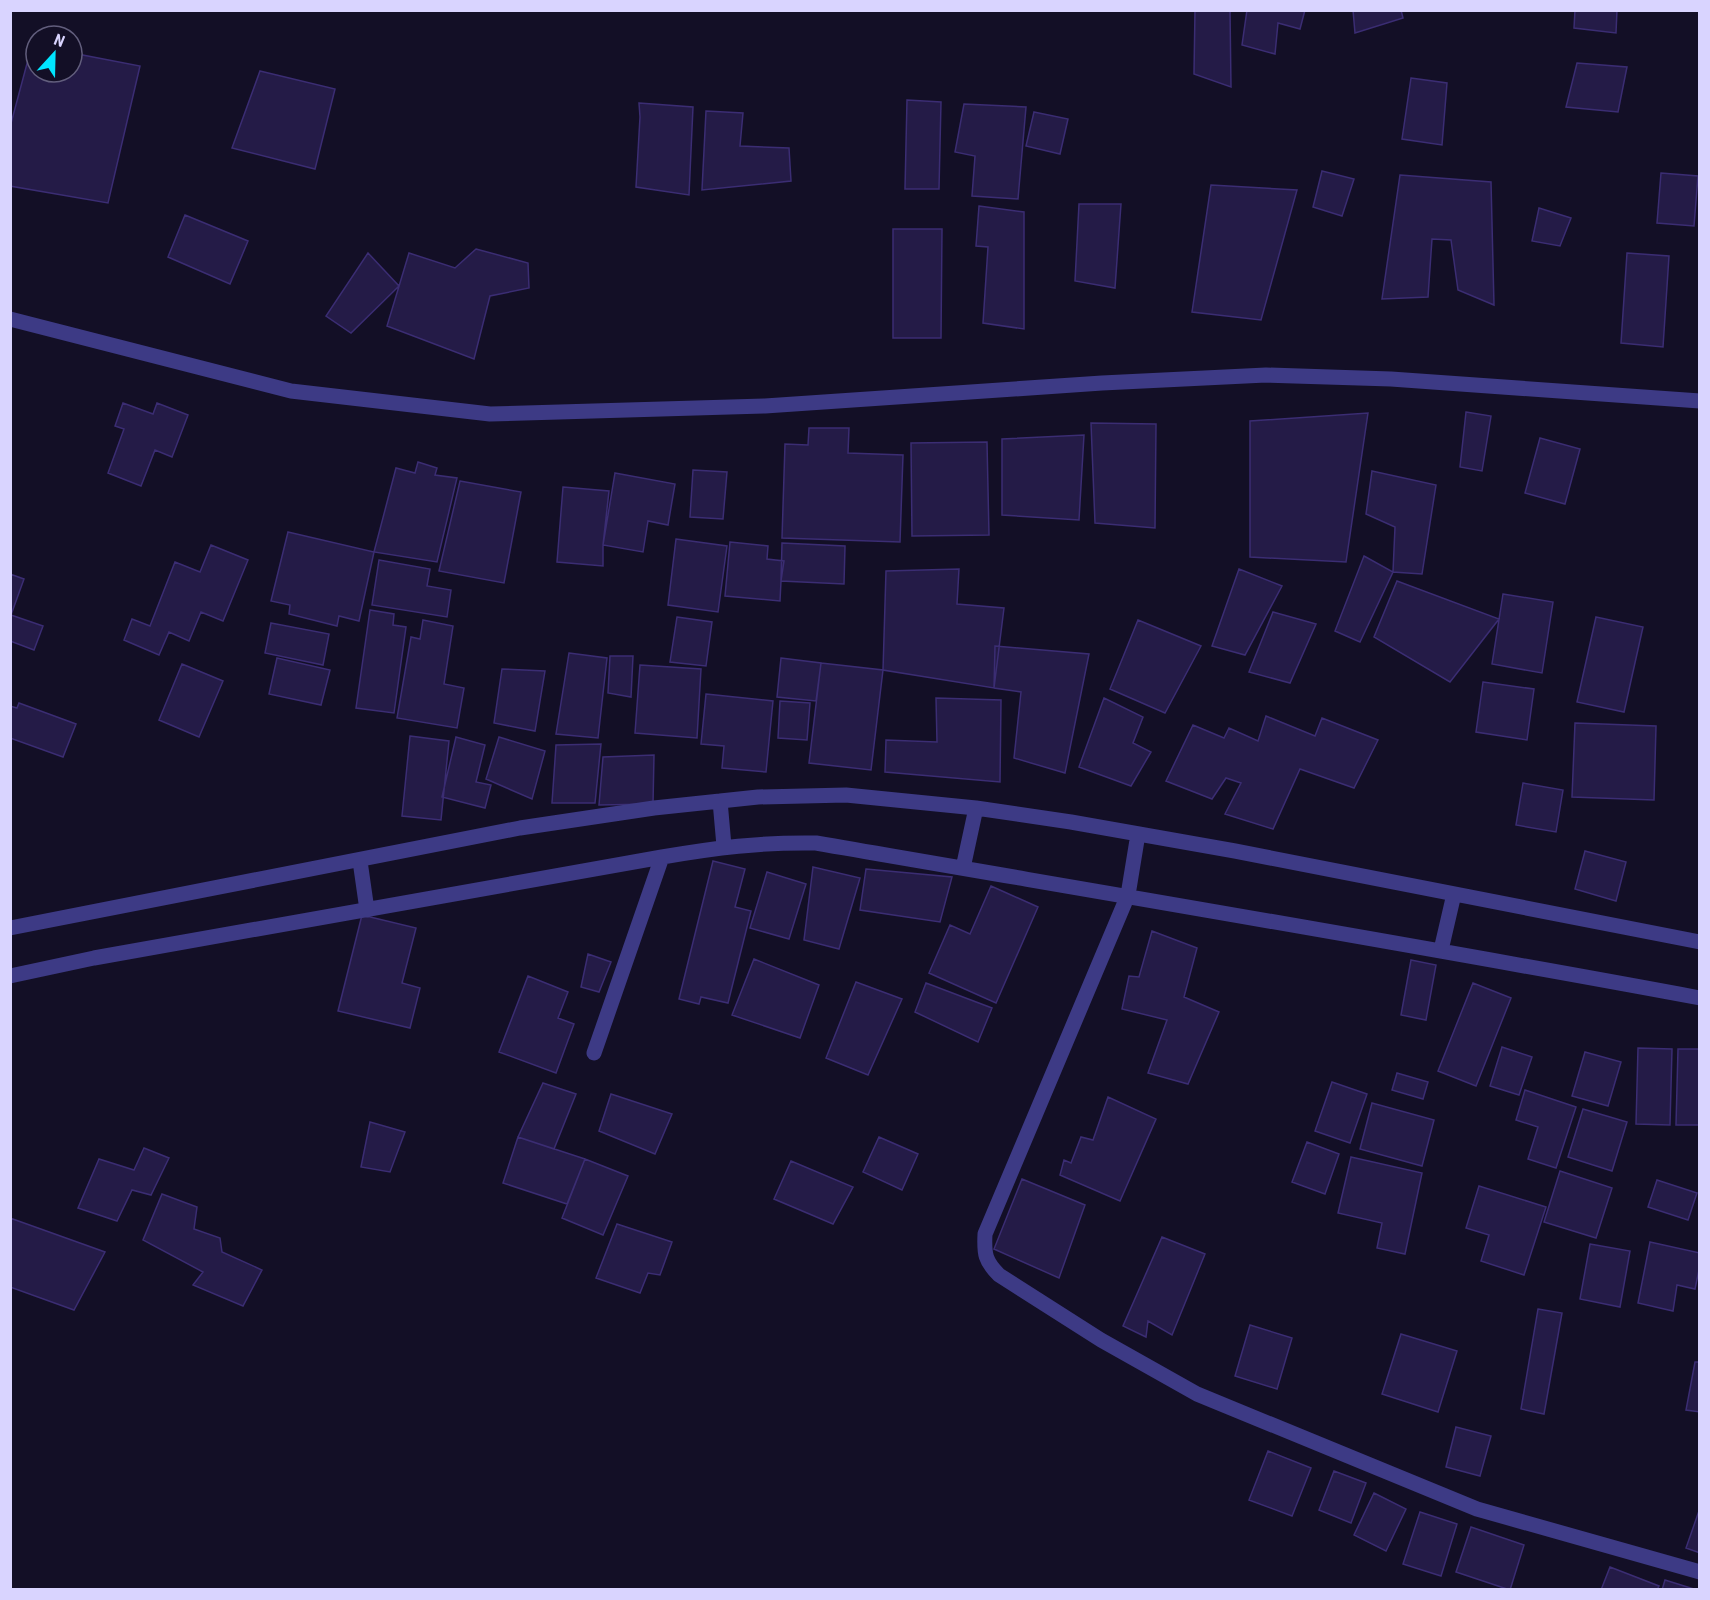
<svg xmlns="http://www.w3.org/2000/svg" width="1710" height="1600" viewBox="0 0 1710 1600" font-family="'Roboto Condensed',sans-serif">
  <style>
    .building { fill: #241b47; stroke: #3b2d73; stroke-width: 1.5 }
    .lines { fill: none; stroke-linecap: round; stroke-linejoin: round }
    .street { stroke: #3d3a85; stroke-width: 15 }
  </style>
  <rect width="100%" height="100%" fill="#130f26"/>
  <!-- building -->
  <path class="building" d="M1195 10H1230L1231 87 1194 74Z
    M1247 10H1305L1300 29 1278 23 1275 54 1242 45Z
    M1353 10H1401L1403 18 1355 33Z
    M1575 10H1617L1616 33 1574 28Z
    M32 45 36 46V72H72V53L140 66 108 203 10 186V127Z
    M1577 63 1627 67 1618 112 1566 107Z
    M260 71 335 89 315 169 232 148Z
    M1411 78 1447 83 1442 145 1402 139Z
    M907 100 941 102 939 189H905Z
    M639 103 693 107 689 195 636 187 640 117Z
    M964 104 1026 107 1018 199 972 196 975 156 955 152Z
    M706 111 743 113 740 146 789 148 791 181 702 190Z
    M1034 112 1068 119 1060 154 1026 146Z
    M1322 171 1354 179 1342 216 1313 207Z
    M1661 173 1698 176 1694 226 1657 223Z
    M1400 175 1491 182 1494 305 1458 290 1451 240 1432 239 1428 297 1382 299Z
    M1211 185 1297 190 1261 320 1192 312Z
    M1079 204H1121L1115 288 1075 281Z
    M979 206 1024 212V329L983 323 988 247 976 246Z
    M1539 208 1571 218 1560 246 1532 241Z
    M185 215 248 241 230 284 168 257Z
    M893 229H942L941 338H893Z
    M476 249 528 263 529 288 490 296 474 359 387 326 409 253 455 268Z
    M368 253 399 286 351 333 326 316Z
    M1627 253 1669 256 1663 347 1621 343Z
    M123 403 153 414 157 403 188 415 172 457 155 450 141 486 108 473 124 429 115 426Z
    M1466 412 1491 416 1482 471 1460 467Z
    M1368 413 1346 562 1250 557V421Z
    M1091 423 1156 424 1155 528 1095 523Z
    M809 428H849L848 453 903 455 900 542 782 538 785 444 808 445Z
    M1084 435 1079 520 1002 515V439Z
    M1540 438 1580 449 1565 504 1525 493Z
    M987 442 989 535 912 536 911 443Z
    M418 462 437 468 435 475 457 478 437 562 374 552 396 468 415 473Z
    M693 470 727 472 723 519 690 517Z
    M1372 471 1436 485 1422 574 1393 572 1395 527 1366 514Z
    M615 473 675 484 668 525 648 521 643 552 603 545Z
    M460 481 521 492 504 583 439 571Z
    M563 487 609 491 603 545V566L557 562Z
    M288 532 374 552 359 621 339 616 337 626 289 614 290 605 271 601Z
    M676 539 727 546 718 612 668 605Z
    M730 542 768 546 767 559 784 561 781 581 780 601 725 596Z
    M782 543 845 546 844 584 781 581Z
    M211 545 248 560 223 621 201 612 189 641 169 632 159 655 124 640 132 619 150 626 175 562 200 572Z
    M1364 556 1393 572 1360 642 1335 631Z
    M379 560 430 569 427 586 451 590 447 617 372 605Z
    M959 569 957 604 1004 608 994 688 883 670 886 571Z
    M1239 569 1282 586 1245 655 1212 646Z
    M10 574 24 579 11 615 43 626 34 650 10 641Z
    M1397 581 1499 619 1450 682 1374 637Z
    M1503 594 1553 602 1542 673 1492 664Z
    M370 610 394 614 393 625 406 627 394 713 356 708Z
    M1273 612 1316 624 1290 683 1249 672Z
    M677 617 712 622 706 666 670 662Z
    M1596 617 1643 627 1624 712 1577 702Z
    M423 620 453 626 444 684 464 688 457 728 397 718 411 637 420 639Z
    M1138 620 1201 646 1165 713 1110 689Z
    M271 623 329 634 323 665 265 653Z
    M995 646 1089 654 1065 773 1014 758 1021 692 994 688Z
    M569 653 607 658 598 738 556 734Z
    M610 656H633L631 697 608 693Z
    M277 658 330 670 321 705 269 694Z
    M781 658 821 663 816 701 777 697Z
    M821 663 883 670 871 770 809 763Z
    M182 664 223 681 199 737 159 720Z
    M640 665 701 669 697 738 635 733Z
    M502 669 545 671 535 731 494 723Z
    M1483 682 1534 689 1527 740 1476 732Z
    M706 694 773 701 766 772 722 768 724 746 701 744Z
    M936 698 1001 700 1000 782 885 772 886 740 937 742Z
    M1104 698 1143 717 1133 743 1151 752 1131 786 1079 767Z
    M780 701 810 703 807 740 778 738Z
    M19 703 76 724 63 757 10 738V706L17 708Z
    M1266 716 1315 736 1322 718 1378 740 1354 788 1300 769 1273 829 1225 814 1241 783 1226 778 1212 799 1166 781 1193 725 1224 738 1229 728 1258 741Z
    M1575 723 1656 726 1654 800 1572 797Z
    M410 736 449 741 441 820 402 816Z
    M456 737 485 745 476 782 491 785 485 808 442 797Z
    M499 737 545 751 532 799 486 779Z
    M601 744 595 803H552L556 745Z
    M654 755 653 804 599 805 603 757Z
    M1523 783 1563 790 1556 832 1516 825Z
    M1585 851 1626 862 1616 901 1575 889Z
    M713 861 745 869 735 907 751 911 728 1003 701 997 699 1004 679 999Z
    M813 867 860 878 839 949 804 940Z
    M866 869 952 877 940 922 860 910Z
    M767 872 806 884 789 939 750 928Z
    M991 886 1038 907 996 1003 929 973 950 925 970 934Z
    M362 915 416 928 402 983 420 988 410 1028 338 1011Z
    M1152 931 1197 948 1184 997 1219 1012 1188 1084 1148 1073 1167 1020 1122 1009 1129 976 1139 977Z
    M588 954 611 962 599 992 581 987Z
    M754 959 819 985 800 1038 732 1015Z
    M1411 960 1436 965 1426 1020 1401 1015Z
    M528 976 568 992 558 1018 574 1024 556 1073 499 1052Z
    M856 982 902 999 868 1075 826 1058Z
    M926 983 992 1008 978 1042 915 1012Z
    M1473 983 1511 998 1476 1086 1438 1071Z
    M1502 1047 1532 1057 1519 1095 1490 1086Z
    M1638 1048 1672 1049 1670 1125 1636 1124Z
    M1678 1049H1700V1125H1676Z
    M1585 1052 1621 1062 1608 1106 1572 1096Z
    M1397 1073 1428 1082 1423 1099 1392 1090Z
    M1332 1082 1367 1094 1350 1143 1315 1131Z
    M543 1083 576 1094 554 1149 518 1137Z
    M1525 1090 1576 1107 1556 1168 1528 1159 1538 1127 1516 1120Z
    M611 1094 672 1114 655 1154 599 1131Z
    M1108 1097 1156 1119 1120 1201 1060 1175 1064 1160 1071 1163 1081 1137 1093 1140Z
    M1372 1103 1434 1120 1422 1166 1360 1149Z
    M1583 1109 1627 1122 1612 1171 1568 1157Z
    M370 1122 405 1132 390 1172 361 1167Z
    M518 1137 585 1159 567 1204 503 1183Z
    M879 1137 918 1154 902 1190 863 1172Z
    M1307 1142 1339 1154 1325 1194 1292 1182Z
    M144 1148 169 1158 151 1195 132 1190 117 1221 78 1208 99 1159 134 1170Z
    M1351 1157 1422 1173 1405 1254 1377 1248 1382 1223 1338 1213Z
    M585 1159 628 1176 603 1235 562 1218Z
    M791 1161 853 1187 833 1224 774 1199Z
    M1560 1171 1612 1188 1596 1238 1544 1222Z
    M1022 1179 1085 1205 1059 1278 994 1249Z
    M1657 1180 1697 1193 1688 1220 1648 1207Z
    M1479 1186 1546 1207 1524 1275 1481 1261 1489 1235 1466 1228Z
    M162 1194 197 1207 194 1229 220 1238 222 1252 262 1270 243 1306 193 1285 203 1272 143 1240Z
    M10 1218 105 1252 74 1310 10 1287Z
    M617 1224 672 1242 660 1275 648 1273 640 1293 596 1278Z
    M1162 1237 1205 1254 1172 1335 1148 1321 1146 1337 1123 1326Z
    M1650 1242 1700 1253V1265L1695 1289 1677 1285 1673 1311 1638 1303Z
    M1590 1244 1630 1251 1620 1307 1580 1299Z
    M1538 1309 1562 1313 1544 1414 1521 1409Z
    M1250 1325 1292 1338 1277 1389 1235 1376Z
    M1401 1334 1457 1351 1438 1412 1382 1394Z
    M1695 1362H1700V1412L1686 1410Z
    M1456 1427 1491 1436 1480 1476 1446 1467Z
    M1268 1451 1311 1468 1292 1516 1249 1500Z
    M1334 1471 1366 1483 1351 1523 1319 1510Z
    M1374 1493 1406 1509 1386 1551 1354 1535Z
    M1700 1508V1553L1686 1548Z
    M1420 1512 1457 1524 1441 1576 1403 1564Z
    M1471 1527 1524 1545 1510 1590 1456 1572Z
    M1610 1567 1659 1586 1657 1590H1601Z
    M1665 1580 1697 1590H1662Z"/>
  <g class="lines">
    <!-- street -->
    <path class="street" d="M10 319 291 391 490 414 765 406 1102 383 1266 375 1391 379 1700 401
      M720 801 724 846
      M1138 834 1128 895 985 1234C984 1254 985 1261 999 1275L1101 1340 1197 1394 1477 1509 1700 1572
      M360 861 367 910
      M963 868 976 808
      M10 928 520 828 654 808 758 797 846 795 976 808 1071 822 1235 851 1700 942
      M1441 950 1454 894
      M10 976 94 958 662 857C715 848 761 842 816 843 1111 894 1405 943 1700 998
      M594 1053 662 857"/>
  </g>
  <!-- border -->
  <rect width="1710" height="1600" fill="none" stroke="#d9d4ff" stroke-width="24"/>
  <!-- north arrow -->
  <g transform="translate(54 54) rotate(22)"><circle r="28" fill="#130f26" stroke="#625e7d" stroke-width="1.5"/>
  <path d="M0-4.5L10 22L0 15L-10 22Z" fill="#00e5ff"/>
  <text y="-9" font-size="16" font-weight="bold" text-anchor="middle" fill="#d9d4ff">N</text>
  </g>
</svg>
